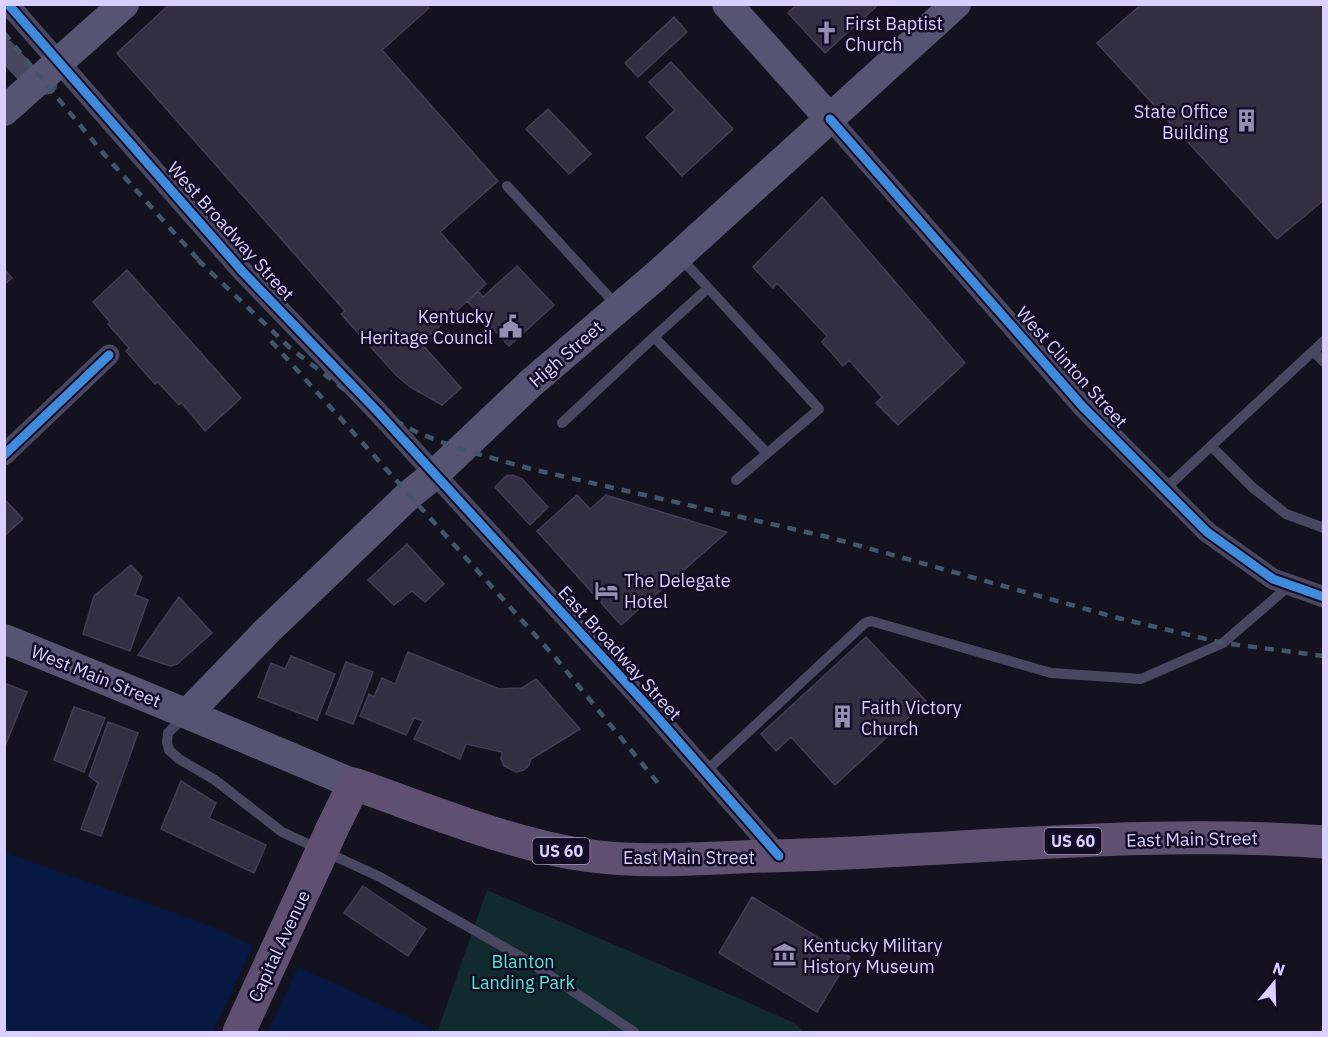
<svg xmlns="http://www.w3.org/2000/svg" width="1328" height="1037" viewBox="0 0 1328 1037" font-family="'IBM Plex Sans',sans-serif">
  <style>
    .green { fill: #102a2e }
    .water { fill: #061742 }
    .pier { fill: #15121f }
    .building { fill: #332f42; stroke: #423c54; stroke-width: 1.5 }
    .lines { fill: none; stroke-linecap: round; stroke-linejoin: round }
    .service { stroke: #494660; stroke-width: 10 }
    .minor { stroke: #494660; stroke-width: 21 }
    .secondary { stroke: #575373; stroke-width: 30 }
    .primary { stroke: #5f5071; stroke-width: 33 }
    .rail { stroke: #43556a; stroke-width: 4.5; stroke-dasharray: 9 8; stroke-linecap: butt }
    .primary-bridge { stroke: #5f5071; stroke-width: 33 }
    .cycleway-casing { stroke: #120c25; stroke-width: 13 }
    .cycleway { stroke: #408adc; stroke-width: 9 }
    .labels { text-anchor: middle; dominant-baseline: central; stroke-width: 5; stroke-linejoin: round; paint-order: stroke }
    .shield { fill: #120c25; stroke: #9d95be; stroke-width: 1.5 }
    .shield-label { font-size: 16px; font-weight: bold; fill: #d9d0ff }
    .poi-label { font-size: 18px; fill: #d9d0ff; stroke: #120c25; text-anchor: start }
    .street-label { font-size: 18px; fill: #d9d0ff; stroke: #120c25 }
    .park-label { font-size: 18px; fill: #51ead0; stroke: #120c25 }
  </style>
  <rect width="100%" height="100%" fill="#15121f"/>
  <!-- green -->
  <path class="green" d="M487 890 745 1001 794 1023 804 1032H444L438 1030Z"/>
  <!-- water -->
  <path class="water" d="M4 852 206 924 418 1022 437 1032H5Z"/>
  <!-- pier -->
  <path class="pier" d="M254 943 299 964 268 1032H213Z"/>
  <!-- building -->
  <path class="building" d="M170 4H426L429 8 382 50 498 181 440 232 486 284 421 343 461 388 442 405 410 387 396 375 341 314 345 311 117 53Z
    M797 4H879L825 53 788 13Z
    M1142 4H1324V200L1277 239 1097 43Z
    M674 17 687 32 638 77 625 63Z
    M671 62 733 129 682 176 646 137 675 110 649 82Z
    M548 109 591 154 569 174 526 129Z
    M822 197 965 363 898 425 876 403 882 397 849 360 843 366 822 342 827 336 777 283 773 288 753 267Z
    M517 266 554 305 509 346 467 301 478 291 483 297Z
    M4 269 12 278 4 285Z
    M127 270 241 398 205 431 181 402 179 405 158 382 155 384 126 351 129 348 108 324 110 322 93 302Z
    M512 475 522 479 548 507 530 525 495 487 506 476Z
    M577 495 590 509 606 495 727 532 621 625 537 531Z
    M4 499 23 519 4 536Z
    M407 544 444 584 425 602 412 591 394 605 368 580Z
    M131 565 142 577 135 595 148 600 130 651 83 634 94 596Z
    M179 597 212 633 177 664 170 666 138 655Z
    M866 637 926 701 835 785 791 737 776 751 761 734Z
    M408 652 499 689 522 688 536 679 580 729 531 759 529 765 524 770 516 772 504 766 501 759 502 752 466 744 460 759 414 739 423 721 414 718 406 735 360 716 369 694 374 697 382 678 395 684Z
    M291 656 335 674 317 720 258 697 271 663 285 669Z
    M346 662 373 672 353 724 326 714Z
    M4 683 27 692 4 749Z
    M74 707 105 718 84 772 54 760Z
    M108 722 138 733 101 836 81 829 98 783 89 776Z
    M181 781 216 803 209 818 266 845 254 873 161 829Z
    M363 886 426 929 408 956 344 913Z
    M752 897 850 957 817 1012 719 953Z"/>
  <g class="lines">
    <!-- service -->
    <path class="service" d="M507 186 619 308
      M679 256 819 409 736 480
      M708 288 654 337 767 453
      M1313 351 1324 362
      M562 423 654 337
      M1211 446 1324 341
      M1165 489 1211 446 1252 487 1286 514 1324 528
      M184 717 168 733 167 742 169 750 179 759 215 780 282 832 380 877 525 959 634 1032
      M704 773 865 623 871 621 1051 673 1141 679 1223 643 1290 585"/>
    <!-- minor -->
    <path class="minor" d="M8 4 243 272 377 411 651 710 779 856
      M4 49 36 84H47
      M830 119 1083 407 1207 532 1273 579 1324 597
      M4 455 109 355"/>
    <!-- secondary -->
    <path class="secondary" d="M727 4 830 119
      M4 111 124 4
      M4 639C122 686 237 735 354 784
      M187 714 267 631 410 494 434 475 531 383 656 276 956 4"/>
    <!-- primary -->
    <path class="primary" d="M331 831 354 784C426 809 509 844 584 855 644 864 707 858 767 856 952 852 1138 828 1324 842
      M239 1032 318 860"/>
    <!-- rail -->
    <path class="rail" d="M4 33 103 153 203 265
      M198 260 289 347 358 400 418 433 460 449 531 469 828 537 1118 618 1223 643 1324 656
      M271 341 554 656 662 788"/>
    <!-- primary-bridge -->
    <path class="primary-bridge" d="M318 860 331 831"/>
    <defs>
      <path id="cycleway" d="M8 4 243 272 377 411 651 710 779 856
        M830 119 1083 407 1207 532 1273 579 1324 597
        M4 455 109 355"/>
    </defs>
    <!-- cycleway casing -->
    <use href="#cycleway" class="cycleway-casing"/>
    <!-- cycleway -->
    <use href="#cycleway" class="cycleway"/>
  </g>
  <!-- icons -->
  <defs>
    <symbol id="church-bare" viewBox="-9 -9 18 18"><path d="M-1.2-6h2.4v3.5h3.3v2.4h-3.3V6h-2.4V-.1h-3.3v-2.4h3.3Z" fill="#948eb1" stroke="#120c25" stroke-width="2.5" paint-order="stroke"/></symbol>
    <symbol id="building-bare" viewBox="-9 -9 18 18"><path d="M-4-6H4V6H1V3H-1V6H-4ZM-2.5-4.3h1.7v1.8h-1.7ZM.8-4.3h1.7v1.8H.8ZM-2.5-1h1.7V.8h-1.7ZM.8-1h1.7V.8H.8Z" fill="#948eb1" stroke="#120c25" stroke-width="2.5" paint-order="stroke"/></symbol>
    <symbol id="civic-bare" viewBox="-9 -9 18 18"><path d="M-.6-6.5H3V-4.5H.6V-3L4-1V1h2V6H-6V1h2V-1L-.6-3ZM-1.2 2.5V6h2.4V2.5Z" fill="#948eb1" stroke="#120c25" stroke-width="2.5" paint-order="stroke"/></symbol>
    <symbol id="hotel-bare" viewBox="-9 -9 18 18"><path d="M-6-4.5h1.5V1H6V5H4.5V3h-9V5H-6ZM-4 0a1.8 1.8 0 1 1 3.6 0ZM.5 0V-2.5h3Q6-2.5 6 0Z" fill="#948eb1" stroke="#120c25" stroke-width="2.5" paint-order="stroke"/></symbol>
    <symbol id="museum-bare" viewBox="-9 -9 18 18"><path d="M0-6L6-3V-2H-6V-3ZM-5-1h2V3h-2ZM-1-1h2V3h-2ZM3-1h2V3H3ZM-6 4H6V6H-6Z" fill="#948eb1" stroke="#120c25" stroke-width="2.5" paint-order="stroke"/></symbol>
  </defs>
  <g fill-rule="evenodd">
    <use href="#church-bare" x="810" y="16" width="33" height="33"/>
    <use href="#building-bare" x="1230" y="104" width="33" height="33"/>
    <use href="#civic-bare" x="494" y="310" width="33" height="33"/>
    <use href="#hotel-bare" x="590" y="574" width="33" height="33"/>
    <use href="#building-bare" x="826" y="700" width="33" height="33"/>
    <use href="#museum-bare" x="768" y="938" width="33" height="33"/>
  </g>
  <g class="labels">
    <!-- shield labels -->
    <g class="shield">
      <rect x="1044.5" y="828" width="57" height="26" rx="4.5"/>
      <rect x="532.5" y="838" width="57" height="26" rx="4.5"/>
    </g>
    <g class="shield-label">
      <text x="1073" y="841">US 60</text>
      <text x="561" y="851">US 60</text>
    </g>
    <!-- poi labels -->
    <g class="poi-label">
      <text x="845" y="23">First Baptist<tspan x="845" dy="21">Church</tspan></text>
      <text x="1228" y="111" text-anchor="end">State Office<tspan x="1228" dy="21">Building</tspan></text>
      <text x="493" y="316" text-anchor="end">Kentucky<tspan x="493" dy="21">Heritage Council</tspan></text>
      <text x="624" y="580">The Delegate<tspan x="624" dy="21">Hotel</tspan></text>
      <text x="861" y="707">Faith Victory<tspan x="861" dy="21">Church</tspan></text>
      <text x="803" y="945">Kentucky Military<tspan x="803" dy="21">History Museum</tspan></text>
    </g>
    <!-- street labels -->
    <g class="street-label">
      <text transform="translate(231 231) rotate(48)">West Broadway Street</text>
      <text transform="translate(566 354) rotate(-41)">High Street</text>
      <text transform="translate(1072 367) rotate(48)">West Clinton Street</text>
      <text transform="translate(620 653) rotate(48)">East Broadway Street</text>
      <text transform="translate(96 676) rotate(22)">West Main Street</text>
      <text transform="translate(1192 839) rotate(-1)">East Main Street</text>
      <text x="689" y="857">East Main Street</text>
      <text transform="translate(279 946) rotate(-65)">Capital Avenue</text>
    </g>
    <!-- park labels -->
    <g class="park-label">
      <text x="523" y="961">Blanton<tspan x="523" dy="21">Landing Park</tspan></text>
    </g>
  </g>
  <!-- border -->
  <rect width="1328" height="1037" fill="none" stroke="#d9d0ff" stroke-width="12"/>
  <!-- north arrow -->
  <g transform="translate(1274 983) rotate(19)" stroke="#120c25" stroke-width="4.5" paint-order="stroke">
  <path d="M0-4.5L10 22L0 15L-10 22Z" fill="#d9d0ff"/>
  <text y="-9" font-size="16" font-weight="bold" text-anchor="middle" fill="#d9d0ff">N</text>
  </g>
</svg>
